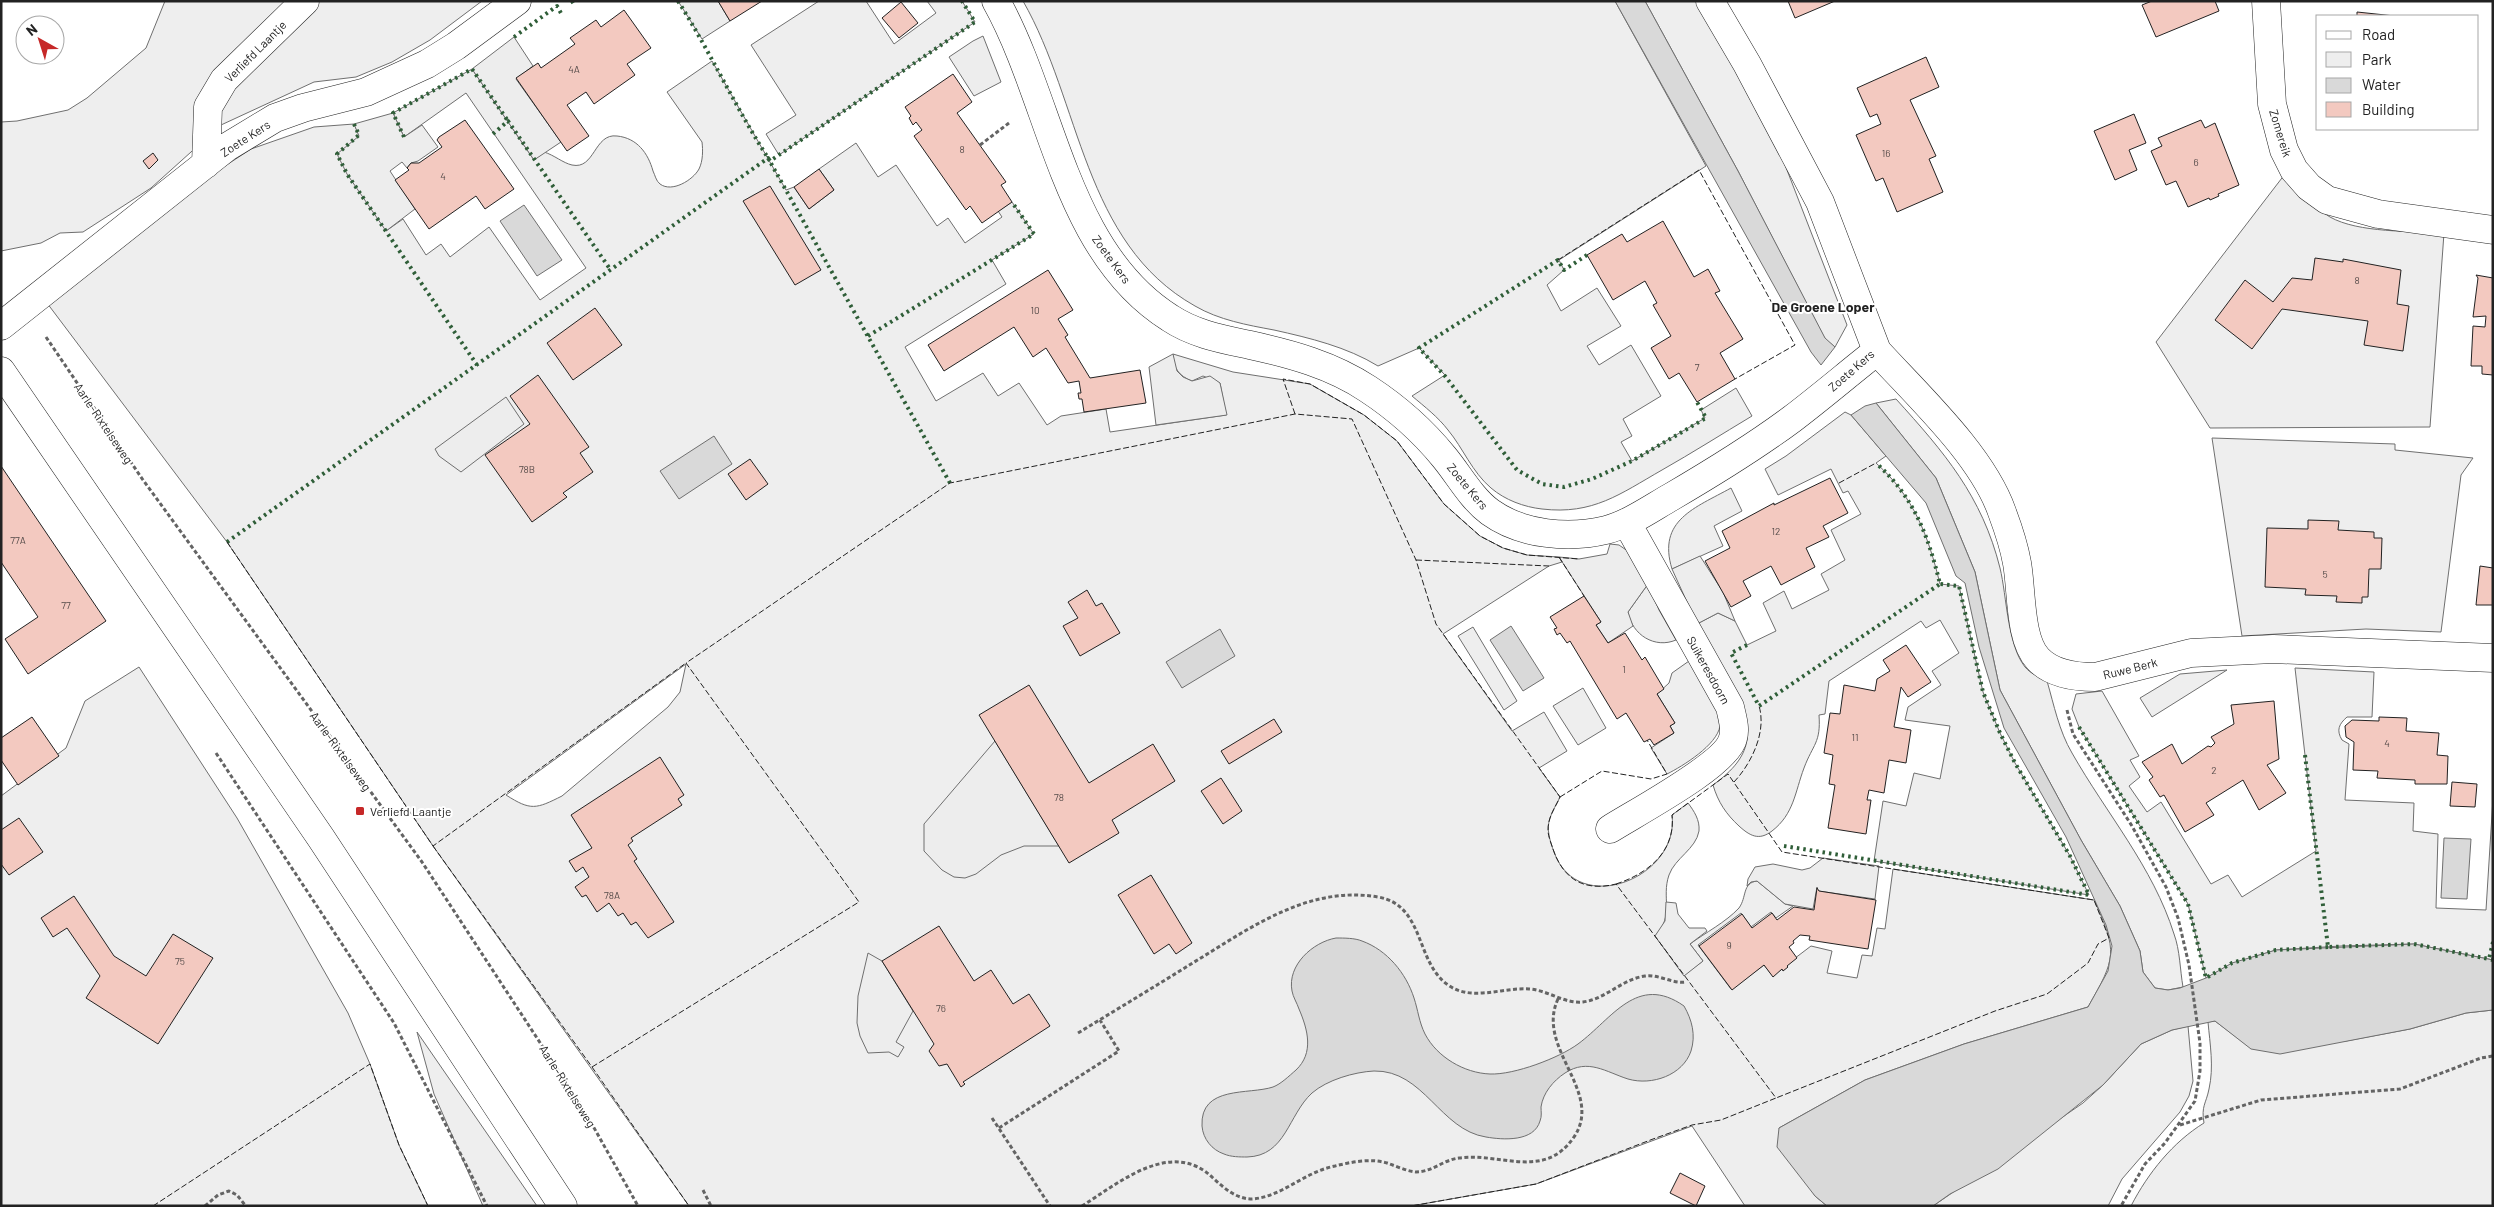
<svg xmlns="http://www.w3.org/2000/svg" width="2494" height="1207" viewBox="0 0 2494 1207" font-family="Barlow,sans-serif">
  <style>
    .green { fill: #eee; stroke: #6f6f6f; fill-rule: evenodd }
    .parking { fill: #ededed; stroke: #6f6f6f }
    .water { fill: #d9d9d9; stroke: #6f6f6f }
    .building { fill: #f3c9c0; stroke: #222 }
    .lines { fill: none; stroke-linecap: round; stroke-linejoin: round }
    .minor-casing { stroke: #222; stroke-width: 29 }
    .path { stroke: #646464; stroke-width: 3; stroke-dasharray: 4 2.5; stroke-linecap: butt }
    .minor { stroke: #fff; stroke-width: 28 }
    .hedge { stroke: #2f5e38; stroke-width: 4; stroke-dasharray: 2.5 4; stroke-linecap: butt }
    .fence { stroke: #222; stroke-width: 1; stroke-dasharray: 6 2.5; stroke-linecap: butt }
    .poi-dot { fill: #c62828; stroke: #fff; stroke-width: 2 }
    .labels { text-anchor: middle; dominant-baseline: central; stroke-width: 4; stroke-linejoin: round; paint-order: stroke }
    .number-label { font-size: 10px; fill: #564c4a }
    .street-label { font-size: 12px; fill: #222; stroke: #fff }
    .poi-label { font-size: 12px; fill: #222; stroke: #fff; text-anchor: start }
    .neighbourhood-label { font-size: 14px; font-weight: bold; fill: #222; stroke: #fff }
  </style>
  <rect width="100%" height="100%" fill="#fff"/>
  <!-- green -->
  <path class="green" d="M165 1H482L430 40 392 62 356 77 314 82 221 125 151 188 83 232 60 233 41 243 1 251V122L17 121 68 110 87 98 146 48Z
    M819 1H866L894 44 936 13 927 1H962L975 22 779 155 766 134 796 115 751 45Z
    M1023 1H1615L1706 166 1559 260 1564 270 1547 285 1561 311 1597 288 1621 326 1587 346 1599 365 1631 345 1661 396 1623 419 1632 436 1621 442 1632 461 1705 418 1701 410 1736 388 1752 416C1722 434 1692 453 1662 470 1620 494 1593 515 1542 509 1524 507 1505 500 1491 488 1472 472 1463 448 1448 430 1438 417 1425 407 1412 396L1445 375 1419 348 1378 366C1347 347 1310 338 1274 330 1247 325 1219 320 1195 306 1083 243 1081 102 1023 1Z
    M1645 1H1697L1780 152 1847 325 1835 347 1825 339 1738 171Z
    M712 61 786 190 794 187 809 209 834 190 819 169 856 143 878 177 896 165 937 226 948 218 965 243 1002 217 998 211 1012 202 1034 234 992 260 1006 284 905 347 936 401 983 373 998 396 1019 383 1047 425 1061 416 1106 409 1110 432 1226 415 1220 383 1203 376 1192 381C1179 376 1173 368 1173 354L1233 372 1310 384 1364 415 1397 441 1444 504 1480 536 1503 548 1527 555 1559 557 1562 562 1549 566 1443 634 1512 731 1544 712 1567 751 1539 768 1560 797C1557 804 1552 811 1550 818 1546 829 1550 841 1554 852 1578 919 1680 877 1672 815L1688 803C1694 811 1700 820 1699 831 1696 849 1675 858 1669 875 1661 898 1675 915 1655 936L1684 975 1703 961 1690 944C1705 933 1726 922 1739 908 1747 897 1742 883 1757 881L1785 904 1793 906 1776 918 1771 912 1751 927 1741 913 1698 945 1731 989 1764 965 1772 975 1787 966 1786 965 1811 946 1832 951 1827 973 1857 978 1862 955 1872 956 1877 928 1885 929 1893 869 2094 900C2118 952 2116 958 2088 1007L1964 1044 1865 1080 1779 1128 1815 1196 1827 1206H1745L1692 1126 1536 1184 1411 1206H689L433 846 227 542 47 303 202 181 251 149 314 127 354 124 359 135 386 231 403 219 426 255 441 244 450 257 489 227 540 300 586 268 466 93 404 137 393 113 472 69 534 160 544 152C554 155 563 163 572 165 595 170 594 133 617 136 637 138 648 153 653 171 655 175 656 181 660 184 672 193 693 180 699 169 703 161 703 150 702 142L667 92ZM686 664 680 692 668 707 562 796C536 809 531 811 506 795Z
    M2285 174C2298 189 2311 206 2330 217 2358 233 2412 231 2444 233L2430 427 2210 428 2156 342Z
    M1896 399C1944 452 1982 496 2000 568 2007 597 2007 644 2025 667 2031 674 2039 677 2047 681 2054 705 2059 731 2072 753 2106 813 2153 867 2174 934 2180 950 2180 970 2183 987L2168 990 2155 988 2143 972 2140 951 2120 906 2081 840 2000 690 1975 572 1936 478 1876 403Z
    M1845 412 1851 415 1886 456 1876 463C1914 497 1928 535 1940 584L1959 586 1983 692 2000 733 2015 763 2070 856 2089 895 1874 861 1883 801 1906 806 1914 773 1940 779 1950 726 1905 720 1908 707 1941 685 1932 671 1959 653 1940 620 1926 628 1921 621 1829 681 1825 714 1819 715C1821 743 1813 744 1804 768 1795 792 1794 814 1772 831 1759 841 1750 836 1739 826 1726 814 1718 802 1713 785 1728 774 1744 760 1747 740 1750 714 1710 649 1697 624L1718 613 1735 621 1747 645 1776 631 1763 603 1784 591 1792 609 1829 590 1821 574 1845 560 1831 530 1861 514 1848 491 1843 493 1831 469 1778 495 1765 469 1786 456Z
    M2212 438 2395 444V450L2473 458 2461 475 2441 632 2366 629 2242 636Z
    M1731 488 1742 511 1714 526 1723 546 1672 569C1657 520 1695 508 1731 488Z
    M1648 584 1659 610 1676 640C1655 649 1632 635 1628 612Z
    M1473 627 1517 701 1504 710 1458 636Z
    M1689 661C1700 675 1722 708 1720 726 1717 745 1683 766 1667 774L1651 748 1674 733 1670 726 1675 723 1657 694 1669 683 1672 673Z
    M139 667 237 818 348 1013 370 1064 399 1145 428 1206H1V796L66 748 85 701Z
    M2295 668 2374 672 2372 717H2347C2339 724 2336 730 2342 740L2349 744 2345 800 2414 803 2413 831 2438 834 2436 908 2486 910 2493 798V960L2414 944 2341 946 2276 950 2232 964 2206 978 2188 904 2079 727 2072 709 2076 694 2102 691 2139 756 2130 760 2140 777 2129 786 2147 812 2161 802 2211 884 2228 875 2242 897 2316 851Z
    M2227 670 2152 717 2140 698 2180 674Z
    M1583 688 1606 728 1578 745 1553 706Z
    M2493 1010V1206H2131C2148 1173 2173 1142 2204 1123 2201 1106 2206 1104 2209 1089 2214 1067 2210 1044 2208 1022L2215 1021 2251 1048 2346 1041 2410 1029 2466 1013Z
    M2188 1026 2193 1081 2189 1096 2180 1112 2122 1179 2108 1206H1933L2083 1103 2103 1085 2141 1044 2172 1030Z
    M417 1032 537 1206H483L434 1094Z"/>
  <!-- parking -->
  <path class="parking" d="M678 1H718L730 21 702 39Z
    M983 36 1001 82 974 96 949 57 973 41Z
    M514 37 533 66 516 79 561 142 534 160 472 69Z
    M393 113 404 137 422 125 438 147 418 161 411 163 407 168 402 162 390 171 415 209 386 231 347 174 337 154 359 136 354 124Z
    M1173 354 1177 371 1183 377 1192 381 1210 376 1220 383 1227 415 1156 425 1149 367Z
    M506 397 524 424 461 472 439 456 435 449Z
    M1610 544 1619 545 1632 554 1648 584 1628 612 1633 626 1608 643 1596 625 1601 622 1559 557 1579 559 1607 554Z
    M1700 556 1723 592 1735 621 1718 613 1697 624 1672 569Z
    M995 741 1059 846H1024L1001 855 976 874 965 878 954 877 942 870 924 851V824Z
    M1823 858 1879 866 1875 899 1818 891 1817 887 1813 909 1785 904 1757 881 1751 882 1747 886 1748 879 1755 867 1773 864 1802 870 1810 868Z
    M1666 902 1676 903 1678 914 1689 928H1705L1707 931 1690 944 1703 961 1684 976 1655 936 1665 921Z
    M868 953 882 961 913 1011 896 1042 904 1047 898 1057 889 1052 868 1053 860 1036 857 1023 858 996Z"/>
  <!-- water -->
  <path class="water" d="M1615 1H1645L1738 171 1825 338 1835 347 1821 365 1811 352Z
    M524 205 562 260 537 276 500 221Z
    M1876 403 1936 478 1975 572 2000 690 2081 840 2120 906 2140 951 2143 972 2155 988 2168 990 2180 988 2206 978 2232 963 2276 950 2414 944 2493 960V1010L2466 1013 2410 1029 2280 1054 2251 1049 2215 1021 2172 1030 2141 1044 2103 1085 1998 1169 1950 1194 1933 1206H1827L1815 1196 1777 1147 1779 1128 1865 1080 1964 1044 2088 1007 2108 971 2112 946 2106 925 2066 837 2004 728 1979 647 1965 583 1956 576 1926 503 1851 415 1865 406Z
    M714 436 732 464 679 499 660 471Z
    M1511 626 1544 678 1523 691 1490 640Z
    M1220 629 1235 656 1182 688 1166 662Z
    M2444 838 2471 839 2467 899 2441 898Z
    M1336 938C1344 938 1355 938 1362 941 1387 950 1406 973 1414 998 1418 1010 1419 1022 1425 1034 1437 1057 1464 1073 1490 1074 1514 1075 1559 1058 1578 1044 1612 1019 1637 973 1684 1006 1692 1020 1696 1035 1691 1051 1683 1075 1652 1086 1628 1079 1606 1072 1588 1058 1565 1073 1553 1081 1543 1093 1541 1107 1541 1112 1542 1116 1540 1121 1534 1142 1503 1140 1486 1137 1440 1130 1424 1070 1374 1071 1354 1072 1327 1080 1312 1093 1288 1115 1286 1156 1247 1157 1240 1157 1231 1157 1224 1154 1212 1150 1203 1139 1202 1126 1200 1085 1249 1095 1273 1087 1281 1084 1289 1076 1296 1070 1314 1053 1308 1030 1299 1009 1297 1003 1293 997 1292 991 1287 965 1313 942 1336 938Z"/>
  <!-- building -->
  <path class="building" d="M718 1H762L730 21Z
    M1788 1H1835L1795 18Z
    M2152 1H2215L2219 11 2156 37 2142 5Z
    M901 2 918 23 899 38 882 18Z
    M624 10 651 48 627 64 635 75 594 104 586 92 567 105 589 136 567 151 516 78 538 63 541 68 575 44 570 38 596 20 601 27Z
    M2357 12 2395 16H2357Z
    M1926 57 1939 87 1910 100 1936 156 1929 159 1943 192 1897 212 1883 178 1876 181 1856 135 1881 124 1877 114 1870 117 1857 88Z
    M953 74 972 102 957 113 1006 182 1001 185 1012 202 982 223 970 206 966 210 914 136 922 130 916 122 913 125 909 118 911 116 905 107Z
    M2134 114 2146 143 2129 150 2137 170 2115 180 2094 131Z
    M465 120 514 189 485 209 476 196 429 229 395 180 409 170 407 168 411 163H419L442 147 437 140 439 137Z
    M2201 120 2205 128 2215 123 2239 185 2218 194 2219 196 2210 200 2209 198 2188 207 2176 181 2166 185 2151 151 2162 146 2158 138Z
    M153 153 158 160 149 169 143 161Z
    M819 169 834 190 809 209 794 187Z
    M770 186 821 270 795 285 743 201Z
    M1663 221 1694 277 1708 269 1720 291 1715 293 1743 339 1720 353 1735 379 1697 402 1679 373 1669 379 1651 348 1671 336 1653 305 1657 303 1645 281 1613 300 1587 255 1622 234 1627 242Z
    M2315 258 2343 262V259L2401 270 2397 304 2409 306 2403 351 2364 345 2368 321 2282 309 2252 349 2215 320 2245 280 2273 302 2292 278 2312 280Z
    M1048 270 1073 310 1058 319 1068 335 1065 337 1090 378 1140 370 1146 403 1084 412 1082 399H1079L1078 393H1081L1079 381 1068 383 1046 348 1033 357 1014 327 944 371 928 345Z
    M2476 275 2493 278V375L2482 374V366H2471L2473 326 2485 327 2486 316 2473 317 2478 278Z
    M595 308 622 345 573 380 547 343Z
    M538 375 589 447 580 453 593 472 563 493 567 497 532 522 485 455 530 424 510 396Z
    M750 459 768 484 746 500 728 474Z
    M1 466 106 621 28 674 5 639 38 617 1 562Z
    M1830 478 1848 513 1823 526 1829 537 1806 548 1815 567 1781 585 1771 566 1743 581 1751 596 1731 607 1705 561 1730 548 1722 531 1774 503V505Z
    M2308 520 2339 521 2338 530 2374 532V538H2382L2381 569H2369L2368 597H2362V603L2336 602 2337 596 2305 595 2306 589 2265 587 2267 528 2308 529Z
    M2480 566 2493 568V605H2476Z
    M1087 590 1096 606 1102 603 1120 633 1080 656 1063 626 1078 618 1068 602Z
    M1584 596 1601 622 1596 625 1608 643 1625 633 1642 660 1645 657 1664 689 1657 694 1675 723 1670 726 1674 733 1654 745 1650 739 1644 742 1626 713 1617 719 1570 641 1567 643 1560 633 1557 635 1554 629 1557 628 1550 617Z
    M1906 645 1931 682 1908 697 1901 687 1894 727 1911 730 1906 763 1889 760 1884 793 1869 790 1867 800H1871L1866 834 1828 828 1835 785 1829 784 1833 755 1824 753 1830 713 1840 714 1844 685 1875 691 1877 679 1890 671 1883 660Z
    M1029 685 1089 783 1153 744 1175 781 1112 820 1119 833 1069 863 979 715Z
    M2274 701 2279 759 2267 765 2286 793 2259 810 2243 780 2206 803 2214 815 2185 832 2164 795 2160 797 2149 780 2153 777 2142 762 2172 744 2182 764 2208 746 2211 747 2215 743 2211 737 2234 724 2231 705Z
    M32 717 59 756 18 785 1 760V738Z
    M2379 717 2407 718 2406 731 2439 733 2437 755 2448 756 2447 784H2415V780L2377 778 2378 771 2353 770 2354 742 2346 737 2345 726 2352 720 2379 721Z
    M1274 719 1282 732 1229 764 1221 751Z
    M660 757 684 795 678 799 682 805 631 838 633 841 628 845 637 859 634 861 674 922 648 938 636 922 631 925 623 913 618 916 609 903 597 912 586 895 582 897 575 887 589 877 583 867 576 872 569 861 592 848 571 815Z
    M1221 778 1242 811 1223 824 1201 791Z
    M2452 782 2477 784 2475 807 2450 806Z
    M19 818 43 852 9 875 1 864V830Z
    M1151 875 1192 943 1176 954 1169 944 1154 954 1118 895Z
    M1817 888 1819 891 1876 900 1868 949 1809 940 1810 936 1800 935 1793 941 1794 943 1789 947 1797 958 1787 966 1788 967 1783 971 1782 969 1773 977 1764 965 1732 990 1699 946 1742 914 1752 928 1772 913 1777 920 1794 907 1814 910Z
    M74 896 114 956 146 976 173 934 213 958 158 1044 86 998 100 976 67 928 53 937 41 918Z
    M939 926 974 981 991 970 1013 1004 1029 994 1050 1026 963 1082 965 1084 961 1087 947 1064 939 1066 929 1051 934 1044 882 961Z
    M1680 1173 1705 1186 1696 1206 1670 1193Z"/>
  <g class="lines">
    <defs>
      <path id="minor" d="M996 1C1053 103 1064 251 1170 318 1194 334 1222 339 1250 345 1291 354 1332 365 1368 389 1397 408 1422 430 1444 457 1459 475 1471 498 1490 512 1522 535 1569 539 1606 530 1629 524 1650 509 1671 497 1712 473 1753 448 1792 419 1821 397 1849 373 1877 351L1820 202 1747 64 1710 1
        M2266 1 2272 104 2284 150 2294 170 2309 187 2327 200 2378 214 2493 230
        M206 164 208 107 224 80 305 1
        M1 326 227 147 275 118 303 108 366 92 427 64 456 46 517 1
        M1877 351C1918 396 1982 455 2002 512 2008 528 2014 546 2017 563 2022 590 2019 639 2038 659 2052 674 2076 677 2095 677L2191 653 2273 649 2493 658
        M1 371 321 838 563 1206
        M1610 829C1635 813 1728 764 1733 738 1736 728 1732 717 1730 707L1627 523"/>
    </defs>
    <!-- minor casing -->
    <use href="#minor" class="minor-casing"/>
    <!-- path -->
    <path class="path" d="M980 145 1009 123
      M46 337 143 480 422 862 584 1110 638 1206
      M2067 710 2073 734 2132 826 2166 887 2178 918 2189 965 2200 1043V1071L2195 1101 2165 1143 2145 1164 2121 1206
      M216 753 394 1023 487 1206
      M1078 1033C1116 1010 1154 987 1191 964 1249 929 1307 885 1378 897 1425 905 1415 962 1448 985 1472 1002 1502 987 1529 989 1548 990 1564 1004 1583 1002 1606 999 1622 979 1645 976 1659 974 1672 984 1686 982
      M992 1118 1050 1206
      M2180 1125 2261 1100 2400 1089 2481 1058 2493 1056
      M999 1128 1119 1051 1100 1020
      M703 1190 711 1206
      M205 1206 218 1195 229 1191 237 1195 245 1205
      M1082 1206C1120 1182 1172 1138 1213 1178 1224 1188 1236 1199 1252 1199 1282 1197 1304 1172 1335 1166 1351 1162 1371 1158 1387 1163 1396 1166 1406 1171 1416 1172 1432 1172 1443 1160 1459 1158 1500 1152 1544 1181 1574 1137 1605 1091 1533 1047 1559 997"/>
    <!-- minor -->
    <use href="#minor" class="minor"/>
    <!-- hedge -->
    <path class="hedge" d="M572 1 575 6
      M678 1C711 53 736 109 770 161L975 22 962 1
      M514 37 557 6 562 15
      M354 124 359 135 337 154 347 174 477 365
      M493 134 508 121 610 269
      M404 137 393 113 472 69 508 121
      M1587 255 1564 270 1558 260 1419 348 1445 376 1517 470 1542 484 1564 487 1592 479 1632 461 1706 418 1697 402
      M868 336 1034 234 1012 202
      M227 542 768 158 950 483
      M1747 645 1731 653 1759 706 1940 584C1928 535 1914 497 1876 463
      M2079 727 2188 904 2206 978 2232 963 2276 950 2328 947
      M2305 755 2328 947 2414 944 2489 959
      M1784 846 2089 895 2070 856 2015 763 2000 733 1983 692 1959 586 1940 584
      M2493 942 2489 959 2493 960"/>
    <!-- fence -->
    <path class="fence" d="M1558 260 1699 170 1795 345 1735 379
      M1295 414 1283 379 1310 384 1364 415 1397 441 1444 504 1480 536 1503 548 1527 555 1579 559
      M1839 483 1876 463
      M227 542 433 846 686 663
      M1559 557 1584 596
      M1416 560 1549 566
      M1734 782C1751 764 1767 732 1759 706
      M1560 797 1602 771 1651 779 1667 774 1647 740
      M433 846 592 1067 689 1206
      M1616 884C1647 874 1676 852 1672 815L1728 774 1782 852 2094 900 2109 938 2098 944 2088 963 2047 994 1995 1011 1776 1098
      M592 1067 859 902 686 663 950 483 1295 414 1352 419 1416 560 1436 624 1560 797C1555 808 1548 817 1548 830 1548 836 1551 843 1553 849 1563 879 1584 892 1616 884L1776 1098 1721 1120 1692 1125 1653 1139 1536 1184 1411 1206
      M153 1206 370 1064 399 1145 428 1206"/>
  </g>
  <!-- markers -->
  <rect class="poi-dot" x="355" y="806" width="10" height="10" rx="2.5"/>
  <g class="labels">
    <!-- number labels -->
    <g class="number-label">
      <text x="574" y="69">4A</text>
      <text x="962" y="149">8</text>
      <text x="1886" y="153">16</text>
      <text x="2196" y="162">6</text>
      <text x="443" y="176">4</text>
      <text x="2357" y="280">8</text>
      <text x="1035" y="310">10</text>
      <text x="1697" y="367">7</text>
      <text x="527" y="469">78B</text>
      <text x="1776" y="531">12</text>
      <text x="18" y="540">77A</text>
      <text x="2325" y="574">5</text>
      <text x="66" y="605">77</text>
      <text x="1624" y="669">1</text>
      <text x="1855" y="737">11</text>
      <text x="2387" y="743">4</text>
      <text x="2214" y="770">2</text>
      <text x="1059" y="797">78</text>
      <text x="612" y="895">78A</text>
      <text x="1729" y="945">9</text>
      <text x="180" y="961">75</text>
      <text x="941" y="1008">76</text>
    </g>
    <!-- street labels -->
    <g class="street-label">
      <text transform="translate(255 51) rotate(-45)">Verliefd Laantje</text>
      <text transform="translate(2281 133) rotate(73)">Zomereik</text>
      <text transform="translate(245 138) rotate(-33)">Zoete Kers</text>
      <text transform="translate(1112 259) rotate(54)">Zoete Kers</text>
      <text transform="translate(1851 370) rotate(-41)">Zoete Kers</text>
      <text transform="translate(104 423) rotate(56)">Aarle-Rixtelseweg</text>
      <text transform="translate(1468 486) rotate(50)">Zoete Kers</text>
      <text transform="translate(2130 668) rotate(-14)">Ruwe Berk</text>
      <text transform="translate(1709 670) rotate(61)">Suikeresdoorn</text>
      <text transform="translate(341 751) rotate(54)">Aarle-Rixtelseweg</text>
      <text transform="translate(568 1086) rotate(58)">Aarle-Rixtelseweg</text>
    </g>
    <!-- poi labels -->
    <g class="poi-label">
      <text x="370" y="811">Verliefd Laantje</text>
    </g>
    <!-- neighbourhood labels -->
    <g class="neighbourhood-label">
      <text x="1823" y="306">De Groene Loper</text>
    </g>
  </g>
  <!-- border -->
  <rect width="2494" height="1207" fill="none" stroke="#222222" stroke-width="5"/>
  <!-- legend -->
  <rect x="2316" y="15" width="162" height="115" fill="#ffffff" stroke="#a7a7a7"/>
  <rect x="2326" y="31" width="25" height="8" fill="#ffffff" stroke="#a7a7a7"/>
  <text x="2362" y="40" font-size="15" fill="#222222">Road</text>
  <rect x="2326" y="52" width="25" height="15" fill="#eeeeee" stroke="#a7a7a7"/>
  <text x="2362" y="65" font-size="15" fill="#222222">Park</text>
  <rect x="2326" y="78" width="25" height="15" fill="#d9d9d9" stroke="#a7a7a7"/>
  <text x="2362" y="90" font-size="15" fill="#222222">Water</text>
  <rect x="2326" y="102" width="25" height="15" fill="#f3c9c0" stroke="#a7a7a7"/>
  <text x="2362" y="115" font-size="15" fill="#222222">Building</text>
  <!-- north arrow -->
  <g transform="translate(40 40) rotate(321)"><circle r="24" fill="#ffffff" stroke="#a7a7a7"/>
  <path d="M0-4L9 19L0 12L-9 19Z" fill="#c62828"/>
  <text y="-8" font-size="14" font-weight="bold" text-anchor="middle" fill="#222222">N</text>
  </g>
</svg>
